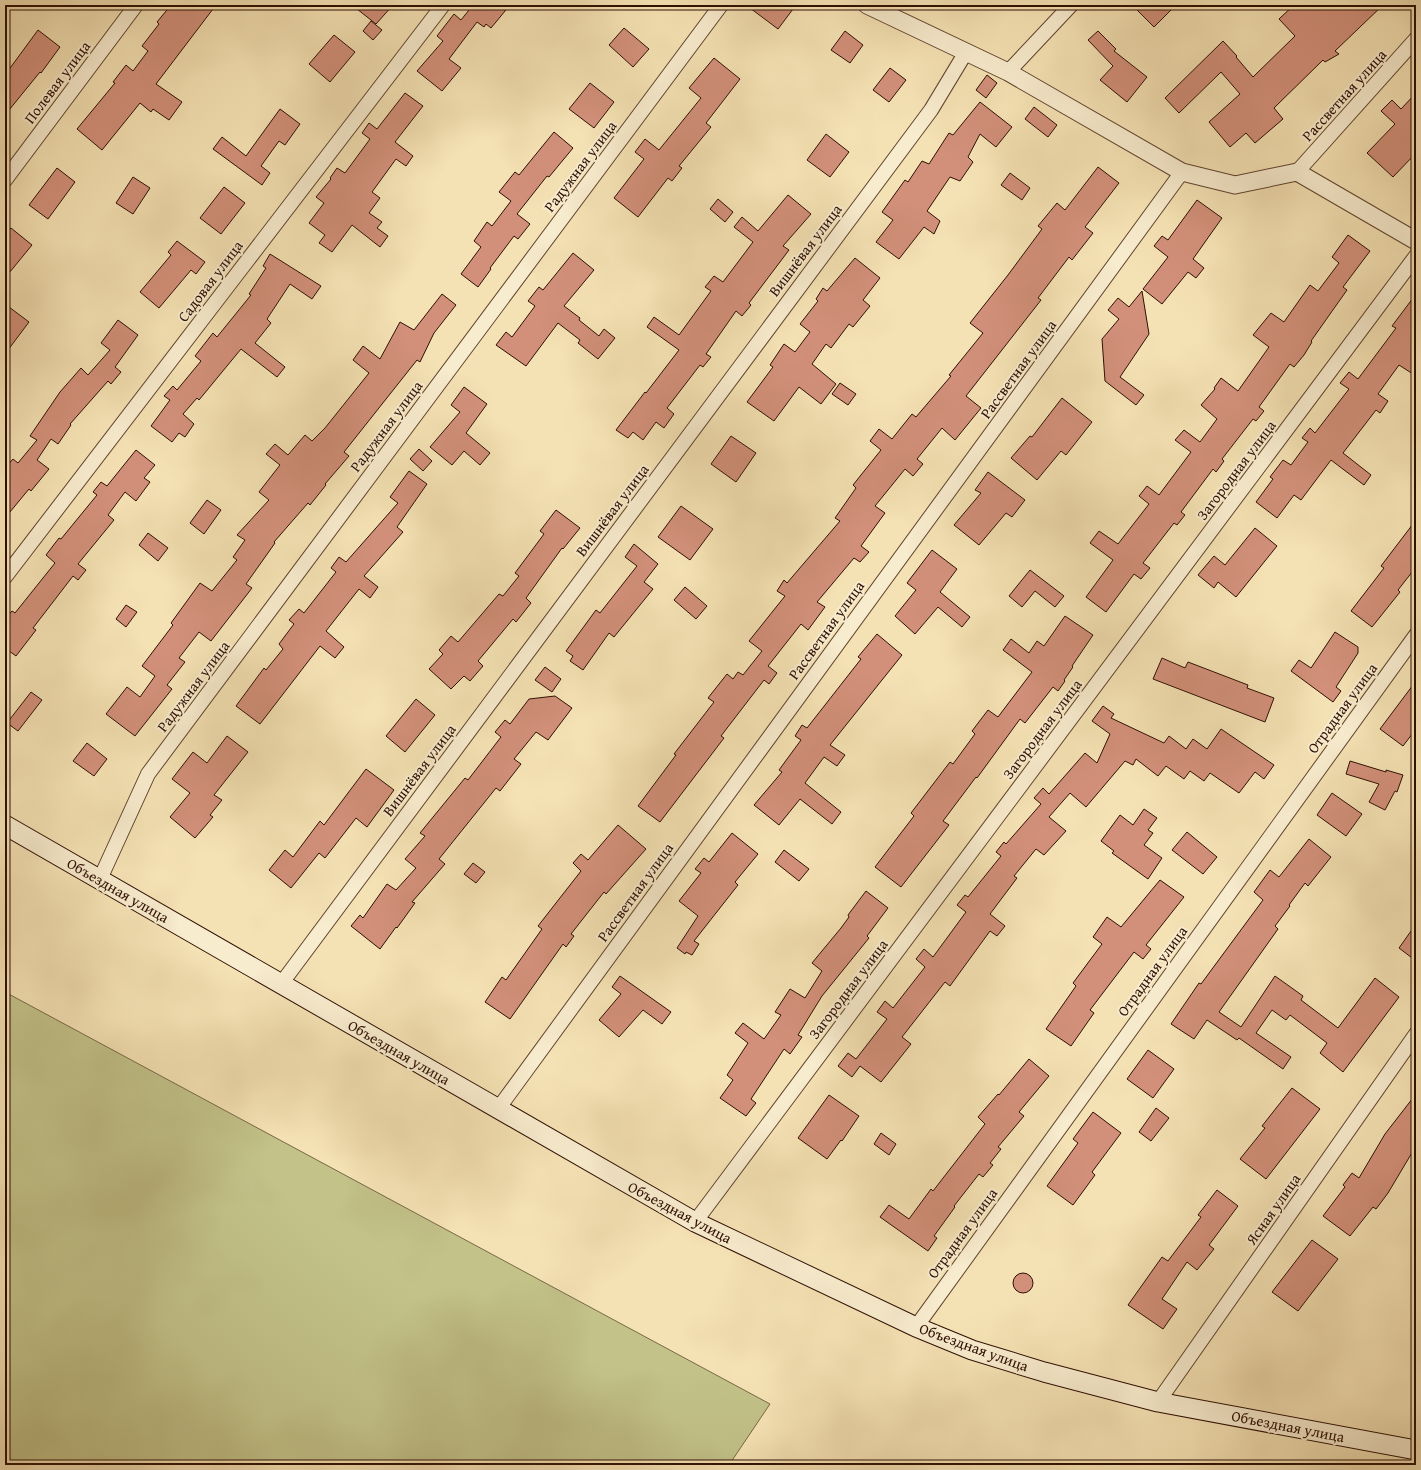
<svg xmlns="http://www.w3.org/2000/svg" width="1421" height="1470" viewBox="0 0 1421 1470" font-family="'Gentium Book Plus',serif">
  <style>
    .green { fill: #c2c289; stroke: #786846 }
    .building { fill: #d2907a; stroke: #2e0f02 }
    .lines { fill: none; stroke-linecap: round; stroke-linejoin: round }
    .minor-casing { stroke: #60442e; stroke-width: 16 }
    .tertiary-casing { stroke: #60442e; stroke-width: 19 }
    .secondary-casing { stroke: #2e0f02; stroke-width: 21 }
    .minor { stroke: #f8ecce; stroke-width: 14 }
    .tertiary { stroke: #f8ecce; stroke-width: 17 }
    .secondary { stroke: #f8ecce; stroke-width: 19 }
    .labels { text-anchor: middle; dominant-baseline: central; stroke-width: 4; stroke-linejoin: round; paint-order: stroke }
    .street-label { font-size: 15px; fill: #2e0f02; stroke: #f8ecce }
  </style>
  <rect width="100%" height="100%" fill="#f5e2b4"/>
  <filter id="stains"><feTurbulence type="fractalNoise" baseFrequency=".005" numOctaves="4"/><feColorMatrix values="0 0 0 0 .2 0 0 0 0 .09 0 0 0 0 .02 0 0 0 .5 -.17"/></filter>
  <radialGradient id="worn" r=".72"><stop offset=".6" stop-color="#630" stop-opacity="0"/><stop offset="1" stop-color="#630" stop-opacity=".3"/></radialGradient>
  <!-- green -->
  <path class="green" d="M5 992 770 1404 729 1465H5Z"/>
  <!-- building -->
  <path class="building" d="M171 5H216L156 84 182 102 169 120 153 109 151 112 140 103 102 150 77 129 115 83 113 82 126 65 133 71 148 51 142 46 159 24 157 22Z
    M352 5H393L376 24Z
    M473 5H510L491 28 486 24 484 27 477 22 449 59 461 68 442 91 417 71 443 41 437 36 454 14 461 20Z
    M746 5H796L778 29Z
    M1132 5H1176L1154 27Z
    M1294 5H1383L1335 51 1339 54 1325 62 1323 60 1274 108 1283 119 1255 143 1246 133 1230 147 1209 122 1240 94 1221 72 1179 113 1165 98 1223 41 1237 56 1236 57 1253 77 1295 36 1279 19Z
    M371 21 382 30 373 40 363 31Z
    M624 28 649 49 633 67 609 45Z
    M38 30 60 47 41 73 40 72 5 115V75Z
    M845 31 863 45 850 63 831 50Z
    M1098 31 1116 49 1114 51 1147 77 1127 102 1100 80 1113 66 1088 40Z
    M334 35 355 52 330 82 309 64Z
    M714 58 740 79 706 123 711 127 679 166 682 168 672 181 668 178 638 217 614 198 644 159 635 152 645 139 659 150 701 98 689 88Z
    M890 68 906 80 889 102 873 90Z
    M987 75 997 83 986 98 976 90Z
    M590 83 614 102 594 128 569 109Z
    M405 93 423 106 395 142 413 156 406 166 396 159 372 192 380 198 369 213 382 222 377 228 388 236 380 247 352 225 332 252 319 243 325 235 309 223 324 203 316 197 331 179 330 178 337 168 345 173 370 139 362 133 369 123 377 129Z
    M1416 93V153L1393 177 1367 153 1395 124 1381 111 1392 100 1401 109Z
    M980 102 1012 127 996 147 980 134 968 157 973 162 960 181 950 177 927 211 940 221 934 234 924 227 899 259 876 242 893 220 882 212 905 180 908 182 922 161 929 164 949 133 953 135Z
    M1034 107 1057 125 1048 137 1025 119Z
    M280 109 300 124 285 145 279 141 261 166 270 173 262 185 213 149 222 137 246 156Z
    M554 132 573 148 549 177 547 176 517 214 530 224 518 239 514 236 490 268 491 269 478 287 461 274 481 247 474 241 487 222 492 226 511 201 499 192 515 172 519 175Z
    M826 134 849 152 830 177 807 160Z
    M1098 167 1119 183 1085 227 1093 233 1072 260 1069 257 1038 298 1041 300 966 396 981 408 955 440 942 428 917 459 923 464 913 476 905 469 875 506 885 513 861 546 869 552 860 562 854 558 817 602 825 607 808 630 801 624 768 666 777 673 769 684 764 680 721 736 724 738 660 822 638 806 676 755 674 754 714 702 708 698 727 674 733 679 738 672 743 675 762 651 749 641 785 596 777 591 784 580 787 583 840 521 835 518 856 488 853 485 881 450 870 441 879 429 892 439 912 414 916 417 951 376 949 375 983 333 970 323 1008 275 1042 229 1038 226 1057 203 1065 210Z
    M57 168 75 182 48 219 29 205Z
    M1010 173 1030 188 1022 200 1001 185Z
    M133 177 150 188 133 214 116 203Z
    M224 187 245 203 221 234 200 218Z
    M788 195 811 214 783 246 789 250 749 303 751 305 742 316 736 311 706 354 711 357 703 367 700 365 667 408 674 414 664 428 656 422 643 440 633 432 628 438 616 430 645 392 646 393 679 350 647 327 654 317 679 335 711 291 705 287 714 276 723 282 753 242 734 227 742 217 758 231Z
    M718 199 733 212 725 222 710 209Z
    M1197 200 1222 218 1193 259 1204 268 1196 278 1188 272 1162 304 1143 289 1168 257 1154 246 1162 236 1168 240Z
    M11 228 32 245 5 278V235Z
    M1348 235 1370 251 1343 287 1347 290 1311 341 1312 342 1304 355 1294 367 1290 364 1259 407 1264 411 1256 421 1253 419 1222 459 1224 461 1216 472 1213 469 1181 512 1185 515 1177 525 1174 523 1143 563 1150 568 1141 579 1134 574 1106 612 1086 597 1113 560 1090 543 1099 531 1118 544 1149 504 1139 496 1147 486 1159 495 1191 452 1175 440 1184 430 1200 442 1217 419 1201 405 1215 389 1214 388 1221 378 1238 391 1269 347 1253 335 1271 313 1284 322 1310 285 1318 291 1339 263 1332 257Z
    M177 241 205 262 196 274 191 270 159 308 140 292 171 255 168 252Z
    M573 253 594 270 564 306 580 318 579 320 599 336 604 329 615 338 598 359 578 343 580 340 558 323 526 366 496 345 506 332 512 337 535 306 528 301 539 287 543 290Z
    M270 254 321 286 312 299 290 284 267 319 271 323 255 343 285 367 277 377 241 349 199 400 197 398 183 414 194 424 185 437 179 433 172 442 151 426 170 400 164 396 173 386 177 390 201 361 195 356 213 333 217 337 251 295 249 294 266 268 263 266Z
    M855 258 880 278 863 300 870 306 853 327 849 324 831 348 826 344 812 364 836 384 821 404 799 387 774 421 747 402 773 367 770 365 784 344 795 352 810 332 800 324 818 301 816 299 823 288 827 291Z
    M1142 291 1149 334 1120 377 1144 395 1136 405 1105 381 1102 339 1119 319 1108 310 1118 298 1129 307Z
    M442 294 456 305 434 333 420 362 417 360 348 447 344 452 349 456 325 484 326 485 310 505 308 503 274 542 275 543 246 584 252 588 211 641 199 632 179 658 185 662 167 685 172 689 135 736 106 714 127 687 140 697 155 676 142 666 173 625 171 623 200 583 212 591 237 560 233 557 245 540 237 535 269 500 259 492 280 465 266 454 275 444 288 455 305 435 312 441 325 428 369 373 353 360 363 346 380 359 400 322 414 330Z
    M1416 294V376L1399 365 1378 394 1388 401 1380 413 1376 410 1343 453 1371 475 1364 485 1331 460 1301 500 1294 495 1277 518 1256 502 1273 479 1270 477 1283 460 1291 465 1308 442 1302 438 1310 428 1315 433 1349 389 1340 383 1349 372 1358 379 1396 328 1392 326Z
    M5 304 29 322 5 354Z
    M118 320 138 335 115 367 121 372 111 384 108 381 70 424 71 425 58 444 51 439 37 460 49 469 31 491 29 489 5 518V468L13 459 18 463 37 440 30 436 60 392 81 368 88 375 110 350 101 343Z
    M840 383 856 394 848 405 832 394Z
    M464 387 487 404 466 433 490 453 480 465 464 451 452 465 430 447 460 412 451 405Z
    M1062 398 1092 422 1066 455 1061 451 1037 480 1011 458 1030 436 1032 437Z
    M731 436 756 453 736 482 711 464Z
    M419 449 432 461 423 471 410 459Z
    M136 450 155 465 144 478 150 482 136 501 125 492 108 515 114 520 78 564 86 570 78 580 73 576 33 628 36 630 16 656 5 648V619L12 611 15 613 55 563 46 555 59 538 61 539 97 495 93 492 101 482 107 486Z
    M409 471 427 484 397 527 403 532 364 576 378 587 370 598 359 589 326 631 344 647 335 658 320 646 260 724 236 706 264 668 266 670 283 649 279 644 294 624 289 620 299 609 304 613 336 572 331 568 339 557 346 562 398 503 390 497Z
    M988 472 1025 500 1012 517 1006 513 979 545 954 525 981 493 975 490Z
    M207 500 221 510 204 534 190 523Z
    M681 506 713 529 690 560 658 537Z
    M556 510 580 528 563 549 562 548 526 598 531 603 516 622 513 619 478 661 483 666 470 681 464 676 451 689 429 669 443 654 439 650 451 636 458 642 499 594 503 596 519 576 515 573 544 534 540 531Z
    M1416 520V567L1398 590 1400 592 1372 627 1351 611 1384 568 1381 566Z
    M1255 528 1277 546 1236 597 1218 582 1214 588 1198 575 1214 556 1225 565Z
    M148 533 168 548 158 561 139 545Z
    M634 544 658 564 644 582 653 589 614 637 609 633 583 670 570 661 573 656 566 651 596 610 600 613 637 566 625 557Z
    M932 550 957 569 940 592 970 617 962 627 938 607 915 634 895 616 916 590 907 583Z
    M1030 570 1064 596 1055 607 1035 591 1022 607 1009 596Z
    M685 587 707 606 696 619 674 600Z
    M126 605 137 612 126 627 116 619Z
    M1065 616 1093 635 1072 666 1073 667 1064 680 1065 681 1058 691 1053 687 1025 723 1020 719 977 778 976 777 943 821 949 825 901 887 875 867 914 816 911 813 950 762 953 764 975 734 972 731 988 710 998 717 1032 672 1003 650 1011 639 1029 653 1037 641 1044 646Z
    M1335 632 1358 647V653L1336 687 1341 691 1333 702 1291 671 1299 660 1311 668Z
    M877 634 902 655 830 745 845 755 837 766 824 757 805 783 841 812 832 824 800 799 779 825 754 805 782 772 779 770 801 740 795 736 802 725 807 728 861 659 858 657Z
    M1162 658 1185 668 1188 662 1248 685 1247 688 1274 698 1265 722 1153 679Z
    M545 667 561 679 552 692 535 680Z
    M1416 681V729L1403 746 1380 729Z
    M31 692 42 700 18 731 7 723Z
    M555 696 572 708 548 740 536 732 514 759 521 764 500 791 496 788 439 859 445 864 412 902 415 903 397 928 396 927 380 949 351 926 360 915 363 918 387 884 396 890 416 868 405 859 425 836 420 833 465 778 468 780 501 737 495 732 505 720 510 724 529 699Z
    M416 699 435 715 405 752 386 736Z
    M1103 706 1114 714 1111 718 1164 743 1169 736 1186 749 1193 739 1207 749 1221 729 1274 765 1264 779 1255 772 1239 793 1210 773 1204 781 1190 771 1184 779 1166 766 1158 776 1136 759 1133 765 1125 761 1086 807 1070 793 1049 817 1066 831 1044 855 1036 849 1014 876 1017 878 990 914 1005 926 997 936 990 931 950 986 945 982 902 1037 911 1044 881 1082 860 1066 852 1077 838 1066 848 1053 856 1059 887 1019 877 1012 885 1001 893 1008 925 967 916 959 924 949 933 957 966 912 957 905 965 895 968 897 1001 856 996 852 1004 842 1006 844 1041 804 1034 798 1043 788 1049 794 1085 753 1097 763 1110 734 1092 721Z
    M227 736 248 752 214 795 222 800 210 815 213 817 195 838 170 817 190 793 172 779 193 752 207 763Z
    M87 743 107 759 94 776 73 761Z
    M1350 761 1386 772V770L1403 775 1397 792 1395 791 1385 810 1369 802 1379 784 1346 774Z
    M366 769 394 790 367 827 356 818 325 858 319 853 291 888 269 870 285 850 293 857 320 821 324 825Z
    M1332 793 1362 814 1346 836 1317 815Z
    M1144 809 1157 818 1148 830 1153 833 1144 845 1162 858 1148 879 1112 853 1114 851 1101 841 1120 815 1133 825Z
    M618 825 646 849 606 894 604 892 571 934 574 936 566 947 563 944 510 1019 485 1002 502 977 506 980 542 929 538 926 581 871 573 863 581 854 588 860Z
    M1187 832 1217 857 1203 874 1172 850Z
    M732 833 758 854 735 882 738 885 694 941 699 944 692 955 686 952 685 954 677 948 698 916 679 901 701 873 695 869 704 858 709 862Z
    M1309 839 1331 857 1308 886 1305 883 1289 905 1290 906 1275 926 1278 929 1219 1012 1241 1027 1275 976 1303 996 1301 1000 1338 1028 1375 978 1399 997 1343 1072 1320 1053 1327 1043 1290 1015 1286 1020 1272 1010 1256 1033 1291 1057 1283 1069 1239 1038 1237 1040 1207 1020 1194 1039 1171 1024 1199 983 1201 984 1263 900 1254 892 1270 870 1279 877Z
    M784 850 809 869 799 881 775 862Z
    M473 863 485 872 476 883 464 874Z
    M1160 880 1184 897 1146 945 1151 949 1143 959 1134 952 1090 1010 1094 1013 1071 1046 1046 1029 1076 986 1073 983 1102 944 1093 937 1107 917 1121 927Z
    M866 891 888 908 867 936 869 938 822 996 798 1035 802 1037 790 1054 784 1049 751 1099 756 1103 746 1116 720 1098 733 1080 727 1075 748 1043 735 1033 743 1023 764 1039 781 1015 775 1012 790 989 805 998 822 971 812 963 841 928 849 917 848 915Z
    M1416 924V961L1399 948Z
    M620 976 671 1012 662 1024 643 1010 619 1037 599 1020 621 994 612 987Z
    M1148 1050 1174 1069 1153 1098 1127 1079Z
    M1029 1059 1049 1076 1019 1112 1024 1116 998 1147 1001 1149 990 1163 993 1165 983 1177 979 1174 954 1206 955 1207 934 1236 937 1238 928 1251 880 1217 889 1205 909 1219 931 1189 933 1191 985 1124 978 1117 998 1094 999 1095Z
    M1292 1088 1320 1109 1266 1179 1240 1159 1265 1128 1262 1126Z
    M1416 1094V1146L1388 1193 1376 1209 1373 1207 1350 1236 1323 1216 1345 1187 1343 1185 1352 1173 1359 1178 1385 1134Z
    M829 1095 859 1116 842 1141 841 1140 827 1159 798 1138Z
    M1156 1108 1169 1118 1151 1141 1139 1132Z
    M1093 1112 1121 1133 1092 1172 1095 1175 1073 1205 1047 1186 1078 1143 1073 1139Z
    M881 1133 896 1144 889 1155 874 1144Z
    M1217 1190 1238 1206 1209 1245 1214 1249 1197 1270 1187 1262 1162 1299 1177 1309 1163 1329 1128 1305 1162 1257 1168 1261 1201 1217 1198 1215Z
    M1312 1240 1338 1259 1298 1311 1272 1292Z
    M1013 1283a10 10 0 1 1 20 0a10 10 0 1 1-20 0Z"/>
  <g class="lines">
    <defs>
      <path id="minor" d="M1008 72 1071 5
        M1297 172 1416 39
        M5 180 136 5
        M5 577 443 5
        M100 879 148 774 721 5
        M281 984 931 110 966 52
        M498 1109 1182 172
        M695 1222 1416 256
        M916 1327 1416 635
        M1158 1402 1416 1034"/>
      <path id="tertiary" d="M867 5 1008 72 1182 172 1235 185 1297 172 1416 241"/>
      <path id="secondary" d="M5 825 695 1222 916 1327 972 1350 1044 1372 1158 1402 1416 1450"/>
    </defs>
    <!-- minor casing -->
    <use href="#minor" class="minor-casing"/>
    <!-- tertiary casing -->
    <use href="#tertiary" class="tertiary-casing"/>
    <!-- secondary casing -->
    <use href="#secondary" class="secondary-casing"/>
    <!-- minor -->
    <use href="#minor" class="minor"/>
    <!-- tertiary -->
    <use href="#tertiary" class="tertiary"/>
    <!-- secondary -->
    <use href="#secondary" class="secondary"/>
  </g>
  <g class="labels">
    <!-- street labels -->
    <g class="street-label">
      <text transform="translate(57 82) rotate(-53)">Полевая улица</text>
      <text transform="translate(1344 95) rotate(-48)">Рассветная улица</text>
      <text transform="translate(580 166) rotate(-53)">Радужная улица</text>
      <text transform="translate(805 250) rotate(-53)">Вишнёвая улица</text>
      <text transform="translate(210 281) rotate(-53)">Садовая улица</text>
      <text transform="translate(1018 369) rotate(-54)">Рассветная улица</text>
      <text transform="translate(386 426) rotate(-53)">Радужная улица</text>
      <text transform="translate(1236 470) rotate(-53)">Загородная улица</text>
      <text transform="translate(612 510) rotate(-53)">Вишнёвая улица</text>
      <text transform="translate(826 630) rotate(-54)">Рассветная улица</text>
      <text transform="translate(193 686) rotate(-53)">Радужная улица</text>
      <text transform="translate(1342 708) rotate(-54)">Отрадная улица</text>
      <text transform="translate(1042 729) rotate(-53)">Загородная улица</text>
      <text transform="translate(419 770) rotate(-53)">Вишнёвая улица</text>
      <text transform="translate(118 890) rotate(30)">Объездная улица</text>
      <text transform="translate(635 892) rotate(-54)">Рассветная улица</text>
      <text transform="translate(1152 971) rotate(-54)">Отрадная улица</text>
      <text transform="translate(848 989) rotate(-53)">Загородная улица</text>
      <text transform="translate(399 1052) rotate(30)">Объездная улица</text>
      <text transform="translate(1273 1209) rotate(-55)">Ясная улица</text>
      <text transform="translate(680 1212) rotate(28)">Объездная улица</text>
      <text transform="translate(962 1233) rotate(-54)">Отрадная улица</text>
      <text transform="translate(974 1347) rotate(20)">Объездная улица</text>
      <text transform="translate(1288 1426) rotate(11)">Объездная улица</text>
    </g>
  </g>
  <!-- margin -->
  <rect width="1421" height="1470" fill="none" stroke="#f5e2b4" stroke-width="20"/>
  <rect x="6" y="6" width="1409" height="1458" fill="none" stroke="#2e0f02" stroke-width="2"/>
  <rect x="10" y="10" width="1401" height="1450" fill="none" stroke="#2e0f02"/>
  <rect width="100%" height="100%" filter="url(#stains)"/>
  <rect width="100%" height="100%" fill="url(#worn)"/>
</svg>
